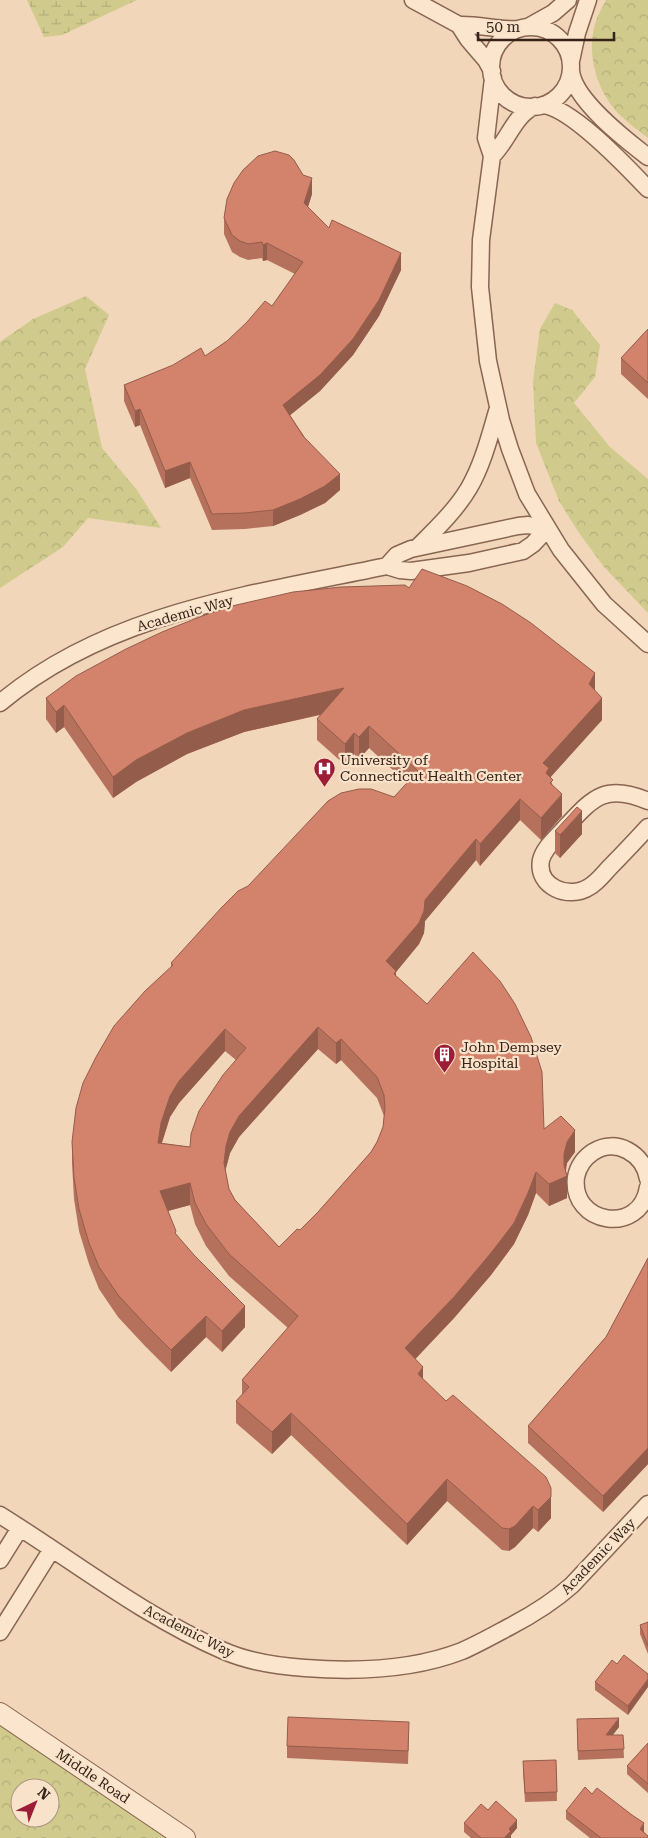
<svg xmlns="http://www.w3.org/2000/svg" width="648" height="1838" viewBox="0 0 648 1838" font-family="'Roboto Serif',serif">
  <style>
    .forest { fill: url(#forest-crowns); fill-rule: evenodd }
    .wetland { fill: url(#wetland-marsh) }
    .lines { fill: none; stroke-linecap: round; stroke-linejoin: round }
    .minor-casing { stroke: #896553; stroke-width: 19 }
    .tertiary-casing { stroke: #896553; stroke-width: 22 }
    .minor { stroke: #fce5cd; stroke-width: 16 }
    .tertiary { stroke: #fce5cd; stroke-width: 20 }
    .wall { fill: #b5715c; fill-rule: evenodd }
    .shaded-wall { fill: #945c4b }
    .building { fill: #d3836b; stroke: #945c4b; fill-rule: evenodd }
    .labels { text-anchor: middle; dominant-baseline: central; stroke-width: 4.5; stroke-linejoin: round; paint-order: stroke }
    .street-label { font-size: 14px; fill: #372219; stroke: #f8e2c9 }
    .poi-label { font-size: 14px; fill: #372219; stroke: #f8e2c9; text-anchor: start }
  </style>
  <defs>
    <pattern id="forest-crowns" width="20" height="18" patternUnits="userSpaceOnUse" patternTransform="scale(1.25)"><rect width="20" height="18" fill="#d0cb8d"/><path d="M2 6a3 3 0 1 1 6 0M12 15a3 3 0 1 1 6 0" fill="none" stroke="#b3ae79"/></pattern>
    <pattern id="wetland-marsh" width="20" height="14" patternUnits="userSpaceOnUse" patternTransform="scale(1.25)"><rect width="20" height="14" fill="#d0cb8d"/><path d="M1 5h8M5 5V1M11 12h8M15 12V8" fill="none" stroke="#b3ae79"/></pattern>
  </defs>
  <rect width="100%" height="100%" fill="#f1d6b9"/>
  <!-- forest -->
  <path class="forest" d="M606 0H648V138C637 129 625 121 616 111 595 87 586 51 596 21 598 14 603 7 606 0Z
    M86 296 109 315 85 369 102 448 137 490 161 528 88 518 63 547 0 588V342L33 319Z
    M555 303 572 310 600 345 595 377 574 403 610 447 648 479V613L604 567 579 533 559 501 536 443 533 381 540 329Z
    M0 1713 185 1838H0ZM20 1788H50V1818H20Z"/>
  <!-- wetland -->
  <path class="wetland" d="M27 0H137L62 35 44 37Z"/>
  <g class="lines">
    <defs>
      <path id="minor" d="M413 0 459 25 468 39 486 60 492 71
        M459 25C480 24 499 31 519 29
        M528 27 553 13 568 0
        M491 67a40 40 0 1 1 80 0a40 40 0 1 1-80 0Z
        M571 61 577 33 588 0
        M571 71C574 100 626 140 648 157
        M493 78 486 138 492 156 481 240 480 287 488 361 501 420 510 449 527 494 561 550 604 604 648 644
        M543 105C572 108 627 167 648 189
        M492 156C508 141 514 115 535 106
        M418 547C436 529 456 510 469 488 483 464 490 435 498 408
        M0 703C108 612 254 594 387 566L400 570 411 571 469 563 523 551 533 544 547 529 528 525 518 526 411 549 397 555 387 566
        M648 801C604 782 592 799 563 830 555 839 544 848 541 860 536 887 569 900 589 887 598 882 604 873 611 866 624 853 636 840 648 827
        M648 1179C644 1154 616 1137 593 1152 584 1158 578 1167 576 1177 570 1225 641 1236 648 1187
        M0 1515C74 1561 143 1616 224 1651 249 1662 277 1666 305 1668 357 1672 413 1670 462 1651 478 1644 494 1635 509 1627 532 1615 553 1602 572 1585L648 1504
        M0 1560 20 1528
        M0 1632 52 1549"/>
      <path id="tertiary" d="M0 1713 185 1838"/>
    </defs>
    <!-- minor casing -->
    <use href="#minor" class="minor-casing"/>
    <!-- tertiary casing -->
    <use href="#tertiary" class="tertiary-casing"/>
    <!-- minor -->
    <use href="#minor" class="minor"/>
    <!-- tertiary -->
    <use href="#tertiary" class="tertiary"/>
  </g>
  <!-- wall -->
  <path class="wall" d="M312 194 308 207 329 228 401 270 379 316 353 355 320 391 290 415 340 490 325 503 300 515 273 526 245 529 212 530 190 478 165 488 140 425 135 427 124 401V385L205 356 227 341 272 306 295 274 267 260 263 261 262 258 248 260 240 257 232 252 224 234V218Z
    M648 329V399L621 374V358Z
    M409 588 595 690 602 720 550 777 562 816 541 840 520 820 480 866 476 860 425 921 424 933 419 944 396 972V976L544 1129 575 1152 567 1163 566 1171 567 1198 549 1206 536 1193 528 1215 514 1244 491 1275 454 1318 415 1359 423 1379 551 1509V1518L538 1532 533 1528 515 1547 509 1551 502 1550 447 1501 407 1545 291 1435 272 1454 236 1423V1401L242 1395V1380L288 1328 229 1276 206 1246 195 1224 190 1205 168 1211 176 1234 245 1327 222 1352 206 1337 171 1372 145 1346 118 1317 99 1289 89 1264 79 1231 74 1199 72 1163V1142L171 967V963L248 886 394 797 407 783 369 748 359 759 354 754 345 765 317 740V719L320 715 244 732 187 754 136 782 113 798 64 727 56 733 46 719V698ZM318 1049 336 1064 341 1060 377 1098 384 1116 383 1127 377 1142 371 1152 318 1212 300 1230 279 1247 235 1200 229 1189 225 1171 226 1168 230 1153 239 1137ZM225 1051 236 1060 190 1147 162 1143 170 1117 179 1103Z
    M555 831 582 834 560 858 555 853Z
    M648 1258V1464L603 1512 528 1443V1426L606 1337Z
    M648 1622V1654L640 1634V1625Z
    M617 1664 648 1674 628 1715 595 1690V1682Z
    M619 1727 612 1735H623L624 1758 578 1760 577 1728Z
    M409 1735 408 1764 287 1758V1746Z
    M648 1743V1793L627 1774V1766Z
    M556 1760 557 1801 525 1802 523 1770Z
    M592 1794 644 1831V1832L648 1838H590L566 1819V1811Z
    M488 1810 517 1828 511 1835V1838H471L464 1832V1823Z"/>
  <!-- shaded-wall -->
  <path class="shaded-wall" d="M312 178V194L304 219V203Z
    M267 243V260L263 261V245Z
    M401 253V270L379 316 353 355 320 391 283 421V405Z
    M140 409V425L135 427V411Z
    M190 462V478L165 488V471Z
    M340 474V490L325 503 300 515 273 526V510Z
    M595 673V694L589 684Z
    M344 688V709L244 732 187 754 136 782 113 798V777L136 760 187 733 244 710Z
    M602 698V720L549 779V789L543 763Z
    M64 705V727L56 733V712Z
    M369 726V748L359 759V737Z
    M354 733V754L345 765V744Z
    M562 794V816L541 840V818Z
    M520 799V820L480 866V844Z
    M582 811V834L560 858V835Z
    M476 839V860L425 921 424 933 419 944 396 972V992L386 961 425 900Z
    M318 1027V1049L239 1137 230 1153 226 1168 224 1185V1163L226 1146 230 1132 239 1116Z
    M225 1029V1051L179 1103 170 1117 161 1145 158 1143 161 1123 170 1096 179 1081Z
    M341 1039V1060L336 1064V1043Z
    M575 1130V1152L567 1163 564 1175 567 1176V1198L549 1206V1184L564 1154 567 1142Z
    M536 1172V1193L528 1215 514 1244 491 1275 454 1318 405 1370V1348Z
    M190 1183V1205L160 1213V1191Z
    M245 1306V1327L222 1352V1331Z
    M206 1316V1337L171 1372V1350Z
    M423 1367V1389L418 1374Z
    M291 1413V1435L272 1454V1432Z
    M648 1448V1464L603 1512V1496Z
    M447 1479V1501L407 1545V1524Z
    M551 1488V1518L538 1532V1510Z
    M533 1506V1528L515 1547 509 1551V1529Z
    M648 1679V1687L628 1715V1706Z
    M619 1718V1727L606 1744V1735Z
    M517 1820V1828L511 1835V1838H504L509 1829Z
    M644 1823V1831L640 1838V1829Z"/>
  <!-- building -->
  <path class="building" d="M275 151 289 155 294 160 303 175 312 178 304 203 329 228 332 220 401 253 379 300 353 339 320 375 283 405 303 436 340 474 325 486 300 499 273 510 245 513 212 514 190 462 165 471 140 409 135 411 124 385 173 365 201 348 205 356 227 341 247 322 265 301 272 306 303 262 267 243 263 245 262 242 248 244 240 241 232 235 224 218 227 199 234 183 243 170 258 156Z
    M648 329V383L621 358Z
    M422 569 467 586 502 604 531 623 595 673 589 684 602 698 543 763 549 768 546 773 553 780 550 783 562 794 541 818 520 799 480 844 476 839 425 900 424 911 419 923 386 961 396 971 394 974 427 1004 473 952 500 981 515 1004 531 1037 542 1072 544 1129 561 1116 575 1130 567 1142 564 1154V1165L567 1176 549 1184 536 1172 528 1193 514 1223 491 1253 454 1297 405 1348 423 1367 418 1374 446 1401 453 1395 546 1477 551 1488V1497L538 1510 533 1506 515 1526 509 1529 502 1528 447 1479 407 1524 291 1413 272 1432 236 1401 249 1387 242 1380 298 1316 229 1254 206 1224 195 1203 190 1183 160 1191 176 1231 175 1233 194 1255 245 1306 222 1331 206 1316 171 1350 145 1324 118 1295 99 1267 89 1243 79 1209 74 1178 72 1142 76 1108 83 1083 96 1057 114 1026 145 991 173 965 171 963 222 907 238 891 248 886 328 801 341 793 359 789H371L394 797 418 771 369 726 359 737 354 733 345 744 317 719 344 688 244 710 187 733 136 760 113 777 64 705 56 712 46 698 76 676 126 649 162 632 202 616 232 606 293 592 341 587 405 585 409 588ZM318 1027 336 1043 341 1039 377 1077 384 1095 385 1108 383 1127 377 1142 371 1152 318 1212 300 1230 297 1229 279 1247 235 1200 229 1189 224 1163 226 1146 230 1132 239 1116ZM225 1029 246 1048 223 1075 199 1111 191 1134 190 1147 158 1143 161 1123 170 1096 179 1081Z
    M577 807 582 811 560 835 555 831Z
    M648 1258V1448L603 1496 528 1426 606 1337Z
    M648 1622V1646L640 1625Z
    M624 1655 648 1674V1679L628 1706 595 1682 612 1660 617 1664Z
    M288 1717 409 1722 408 1751 287 1746Z
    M619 1718 606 1735H623L624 1749 578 1751 577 1719Z
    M648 1743V1784L627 1766Z
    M556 1760 557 1792 525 1793 523 1761Z
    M585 1787 592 1794 597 1788 632 1815 644 1823 640 1829 648 1836V1838H601L566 1811Z
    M496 1801 517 1820 509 1829 511 1831 504 1838H481L464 1823 481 1804 488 1810Z"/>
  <!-- icons -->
  <defs>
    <symbol id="hospital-pin" viewBox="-11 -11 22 30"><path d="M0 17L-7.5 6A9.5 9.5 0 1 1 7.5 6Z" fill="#9d1d37" stroke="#f8e2c9"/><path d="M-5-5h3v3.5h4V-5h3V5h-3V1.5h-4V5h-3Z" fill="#fff"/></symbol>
    <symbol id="building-pin" viewBox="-11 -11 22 30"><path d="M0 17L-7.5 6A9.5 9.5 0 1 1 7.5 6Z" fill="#9d1d37" stroke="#f8e2c9"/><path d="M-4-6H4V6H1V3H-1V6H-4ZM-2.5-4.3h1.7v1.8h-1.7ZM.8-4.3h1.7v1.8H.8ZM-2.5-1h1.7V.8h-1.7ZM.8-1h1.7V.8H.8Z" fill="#fff"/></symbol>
  </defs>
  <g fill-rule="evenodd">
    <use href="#hospital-pin" x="312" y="756" width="25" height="34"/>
    <use href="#building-pin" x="432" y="1042" width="25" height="34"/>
  </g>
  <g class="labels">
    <!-- street labels -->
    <g class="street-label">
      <text transform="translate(185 613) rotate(-16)">Academic Way</text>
      <text transform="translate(598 1556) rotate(-46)">Academic Way</text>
      <text transform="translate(189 1631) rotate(27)">Academic Way</text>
      <text transform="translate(93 1776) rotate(34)">Middle Road</text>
    </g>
    <!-- poi labels -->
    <g class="poi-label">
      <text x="340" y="760">University of<tspan x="340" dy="16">Connecticut Health Center</tspan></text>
      <text x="461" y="1047">John Dempsey<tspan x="461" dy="16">Hospital</tspan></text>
    </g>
  </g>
  <!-- north arrow -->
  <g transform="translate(35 1803) rotate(43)"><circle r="24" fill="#f8e2c9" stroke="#ab9583"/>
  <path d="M0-4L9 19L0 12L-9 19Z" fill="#9d1d37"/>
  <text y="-8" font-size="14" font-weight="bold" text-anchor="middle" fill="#372219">N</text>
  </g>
  <!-- scale -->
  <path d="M478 32v8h136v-8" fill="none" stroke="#372219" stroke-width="2.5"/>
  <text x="486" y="32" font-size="15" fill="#372219" stroke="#f8e2c9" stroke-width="4" paint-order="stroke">50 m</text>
</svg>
